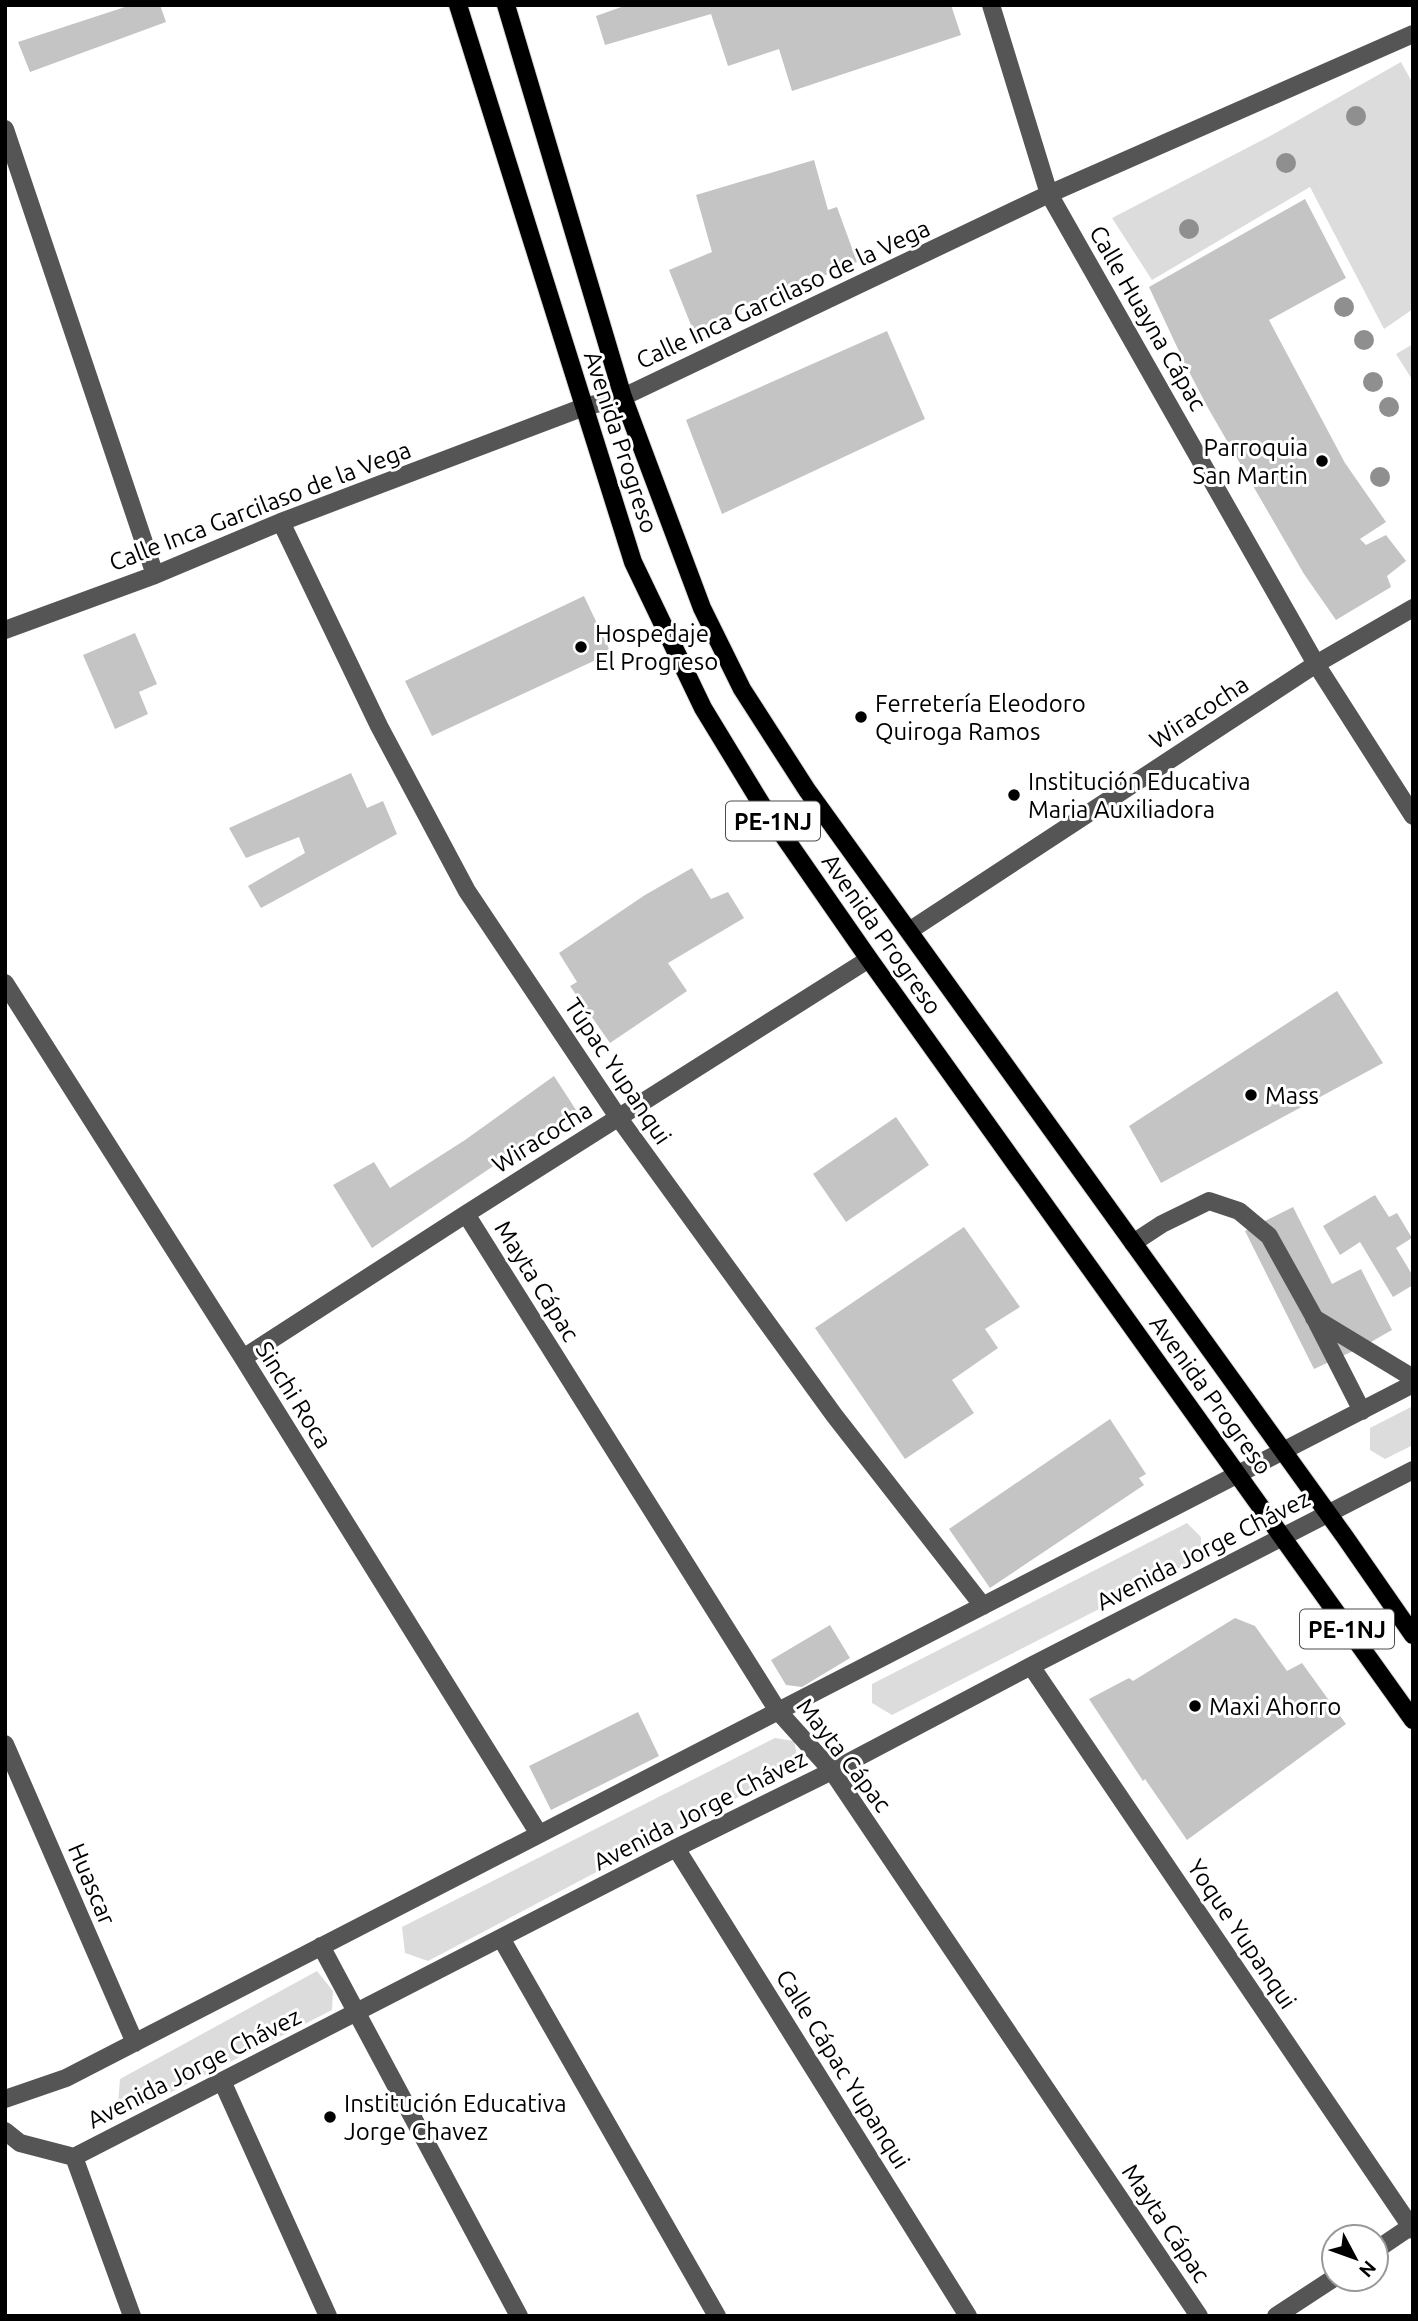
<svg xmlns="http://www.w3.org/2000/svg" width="1418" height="2321" viewBox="0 0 1418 2321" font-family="Ubuntu,sans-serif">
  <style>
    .green { fill: #dcdcdc }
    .building { fill: #c4c4c4 }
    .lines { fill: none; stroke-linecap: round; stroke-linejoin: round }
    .major-casing { stroke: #dbdbdb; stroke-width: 20 }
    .minor { stroke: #555; stroke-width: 18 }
    .major { stroke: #000; stroke-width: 18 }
    .tree { fill: #8f8f8f }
    .poi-dot { fill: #000; stroke: #fff; stroke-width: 2.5 }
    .labels { text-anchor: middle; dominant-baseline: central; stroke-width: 6; stroke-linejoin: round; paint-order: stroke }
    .shield { fill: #fff; stroke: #4c4c4c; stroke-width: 2 }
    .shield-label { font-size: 23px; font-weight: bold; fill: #000 }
    .street-label { font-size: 24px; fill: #000; stroke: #fff }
    .poi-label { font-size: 24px; fill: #000; stroke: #fff; text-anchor: start }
  </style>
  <rect width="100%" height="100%" fill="#fff"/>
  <!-- green -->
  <path class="green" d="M1401 62 1413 84V309L1384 329 1310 187 1152 280 1112 218 1272 135Z
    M1413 344V381L1396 354Z
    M1413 1406V1445L1385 1459 1370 1450V1428Z
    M1187 1523 1201 1537V1557L892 1715 872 1703V1684Z
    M775 1738 794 1741 799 1765 428 1961 405 1953 402 1927Z
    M317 1971 333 1991 332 2010 136 2110 118 2103 120 2079Z"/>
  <!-- building -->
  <path class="building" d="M131 5H160L166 22 30 72 18 42Z
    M627 5H951L961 35 792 91 779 49 728 66 711 14 605 45 596 16Z
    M814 160 828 210 837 207 857 262 693 330 669 270 712 252 696 195Z
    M1305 199 1346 278 1269 320 1345 463 1386 522 1360 539 1366 545 1386 535 1406 561 1387 576 1391 587 1336 620 1304 574 1208 408 1185 364 1149 287Z
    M887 331 925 419 722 514 686 420Z
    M584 596 611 653 432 736 405 681Z
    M135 633 157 684 139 692 148 714 115 729 83 655Z
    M351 773 367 808 383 801 397 834 261 908 248 886 305 853 299 837 246 858 229 828Z
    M692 868 711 899 728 892 744 918 668 963 687 991 610 1043 570 986 577 982 559 953 645 895Z
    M1337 991 1383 1063 1161 1183 1129 1126Z
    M554 1076 576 1110 372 1248 333 1185 374 1162 390 1188 465 1140Z
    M896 1117 929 1165 846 1222 813 1174Z
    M1375 1195 1389 1217 1397 1213 1412 1238 1396 1248 1413 1276V1285L1393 1297 1360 1242 1340 1255 1323 1226Z
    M1293 1207 1332 1284 1361 1269 1392 1330 1362 1347 1314 1369 1245 1231Z
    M964 1227 1020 1307 985 1329 998 1348 952 1380 974 1413 905 1459 815 1328Z
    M1110 1419 1146 1474 1139 1478 1144 1485 990 1588 949 1529Z
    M1235 1618 1255 1626 1287 1671 1302 1663 1346 1724 1187 1840 1145 1779 1143 1781 1089 1699 1129 1678 1133 1681Z
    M830 1625 850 1658 802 1687 786 1685 771 1660Z
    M638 1712 659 1756 551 1810 529 1766Z"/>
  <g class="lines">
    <defs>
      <path id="major" d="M458 5 633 562 703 708 762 805 869 959 1413 1720
        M506 5 623 397 702 608 742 689 807 790 1345 1537 1413 1635"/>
    </defs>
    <!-- major casing -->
    <use href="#major" class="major-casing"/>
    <!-- minor -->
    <path class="minor" d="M991 5 1049 194 1316 664 1413 816
      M5 129 155 575
      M281 522 379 726 467 891 618 1117 834 1415 983 1606
      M5 630 155 575 281 522 584 407 623 397 1049 194 1413 34
      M909 931 1316 664 1413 608
      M5 983 243 1358 539 1834
      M466 1214 778 1711 832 1771 1199 2316
      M1133 1243 1162 1224 1209 1201 1239 1211 1269 1236 1314 1317 1362 1411
      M1314 1318 1413 1378
      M243 1358 466 1214 869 959
      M1031 1666 1413 2230
      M5 1744 135 2043
      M676 1848 968 2316
      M501 1938 717 2316
      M321 1946 519 2316
      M222 2081 328 2316
      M5 2099 66 2078 1413 1384
      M5 2131 20 2143 74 2157 676 1848 832 1771 1031 1666 1413 1470
      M74 2157 132 2316
      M1376 2250 1413 2225
      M1276 2316 1334 2278"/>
    <!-- major -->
    <use href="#major" class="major"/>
  </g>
  <!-- trees -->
  <g class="tree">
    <circle cx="1356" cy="116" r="10"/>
    <circle cx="1286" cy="163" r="10"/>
    <circle cx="1189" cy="229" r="10"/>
    <circle cx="1344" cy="307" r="10"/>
    <circle cx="1364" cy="340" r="10"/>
    <circle cx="1373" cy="382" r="10"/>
    <circle cx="1389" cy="407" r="10"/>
    <circle cx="1380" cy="477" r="10"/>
  </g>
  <!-- markers -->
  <g class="poi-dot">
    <circle cx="1322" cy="461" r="7"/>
    <circle cx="581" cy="647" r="7"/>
    <circle cx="861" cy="717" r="7"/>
    <circle cx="1014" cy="795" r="7"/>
    <circle cx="1251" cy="1095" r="7"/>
    <circle cx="1195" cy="1706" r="7"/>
    <circle cx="330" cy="2117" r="7"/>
  </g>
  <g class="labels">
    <!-- shield labels -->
    <g class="shield">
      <rect x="726" y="801.5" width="94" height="39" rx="5"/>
      <rect x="1300" y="1609.5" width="94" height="39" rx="5"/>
    </g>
    <g class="shield-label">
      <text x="773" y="821">PE-1NJ</text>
      <text x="1347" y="1629">PE-1NJ</text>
    </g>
    <!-- street labels -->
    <g class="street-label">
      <text transform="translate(783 294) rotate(-25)">Calle Inca Garcilaso de la Vega</text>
      <text transform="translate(1148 318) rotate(60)">Calle Huayna Cápac</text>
      <text transform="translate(621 442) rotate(72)">Avenida Progreso</text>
      <text transform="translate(260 506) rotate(-21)">Calle Inca Garcilaso de la Vega</text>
      <text transform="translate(1199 712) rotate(-33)">Wiracocha</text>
      <text transform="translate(882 934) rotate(55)">Avenida Progreso</text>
      <text transform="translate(618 1071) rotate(56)">Túpac Yupanqui</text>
      <text transform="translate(542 1137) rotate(-32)">Wiracocha</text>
      <text transform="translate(537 1281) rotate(58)">Mayta Cápac</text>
      <text transform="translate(294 1395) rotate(58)">Sinchi Roca</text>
      <text transform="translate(1211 1395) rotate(54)">Avenida Progreso</text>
      <text transform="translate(1203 1550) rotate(-27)">Avenida Jorge Chávez</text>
      <text transform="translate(844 1755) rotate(52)">Mayta Cápac</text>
      <text transform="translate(700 1810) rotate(-27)">Avenida Jorge Chávez</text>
      <text transform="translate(92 1884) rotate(67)">Huascar</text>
      <text transform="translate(1242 1934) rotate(56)">Yoque Yupanqui</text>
      <text transform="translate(194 2068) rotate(-27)">Avenida Jorge Chávez</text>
      <text transform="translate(843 2069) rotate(58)">Calle Cápac Yupanqui</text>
      <text transform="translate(1166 2223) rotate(56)">Mayta Cápac</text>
    </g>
    <!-- poi labels -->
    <g class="poi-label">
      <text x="1308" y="447" text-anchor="end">Parroquia<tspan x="1308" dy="28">San Martin</tspan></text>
      <text x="595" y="633">Hospedaje<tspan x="595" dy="28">El Progreso</tspan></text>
      <text x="875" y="703">Ferretería Eleodoro<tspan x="875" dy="28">Quiroga Ramos</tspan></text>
      <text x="1028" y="781">Institución Educativa<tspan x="1028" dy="28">Maria Auxiliadora</tspan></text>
      <text x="1265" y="1095">Mass</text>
      <text x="1209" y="1706">Maxi Ahorro</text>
      <text x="344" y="2103">Institución Educativa<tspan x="344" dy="28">Jorge Chavez</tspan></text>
    </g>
  </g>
  <!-- border -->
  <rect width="1418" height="2321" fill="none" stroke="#000000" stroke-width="14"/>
  <!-- north arrow -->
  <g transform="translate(1355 2258) rotate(131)"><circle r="33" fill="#ffffff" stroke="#999999" stroke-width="2"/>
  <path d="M0-5L12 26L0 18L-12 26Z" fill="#000000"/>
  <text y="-10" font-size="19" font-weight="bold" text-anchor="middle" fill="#000000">N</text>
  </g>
</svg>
